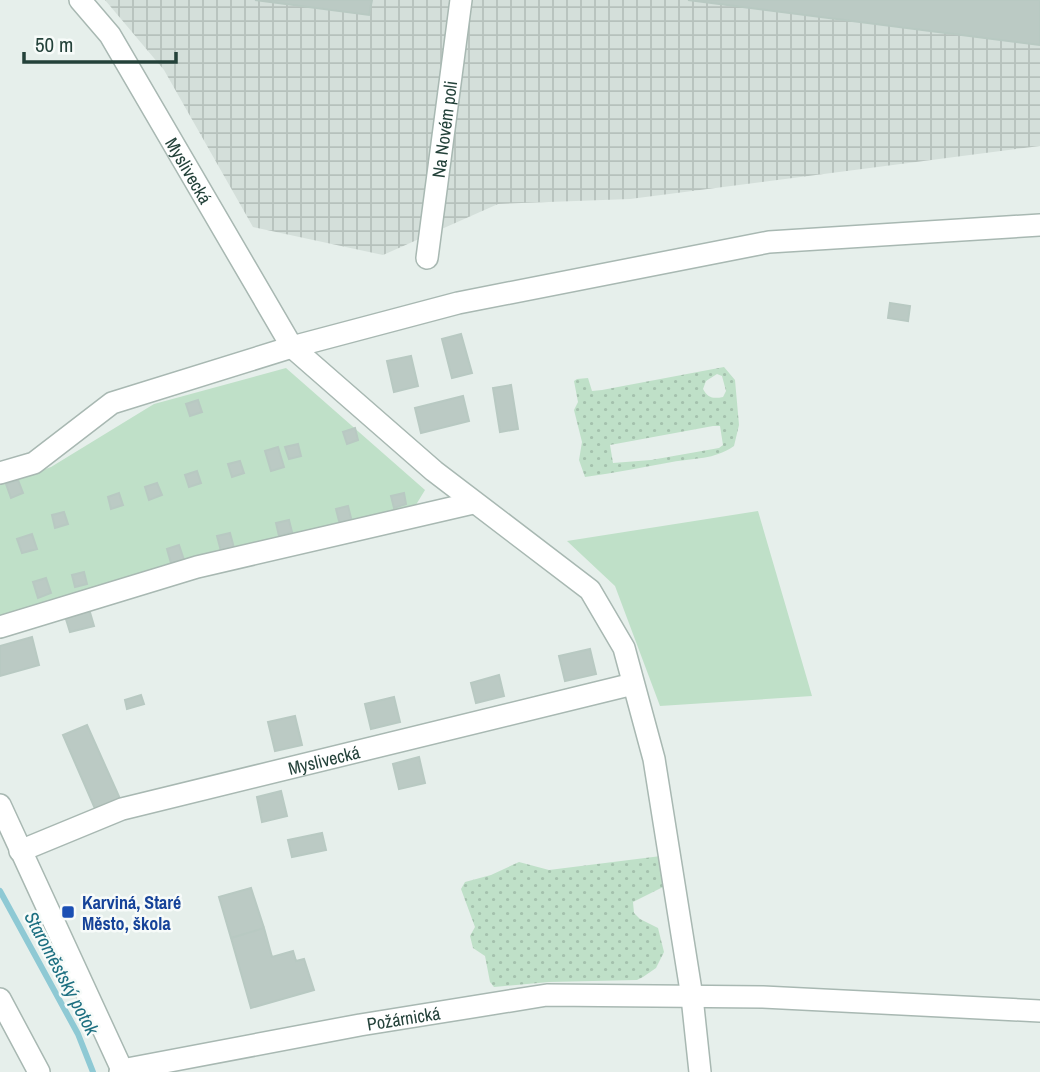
<svg xmlns="http://www.w3.org/2000/svg" width="1040" height="1072" viewBox="0 0 1040 1072" font-family="'Archivo Narrow',sans-serif">
  <style>
    .industrial { fill: url(#industrial-grid) }
    .grass { fill: url(#grass-dots); fill-rule: evenodd }
    .garden { fill: #bfe0c8 }
    .lines { fill: none; stroke-linecap: round; stroke-linejoin: round }
    .stream { stroke: #8ec9d4; stroke-width: 6 }
    .building { fill: #bbcac4; stroke: #b8c9c2; stroke-width: 2 }
    .minor-casing { stroke: #a8b8b2; stroke-width: 24 }
    .minor { stroke: #fff; stroke-width: 21 }
    .transit-dot { fill: #1a4fb4; stroke: #f7fbf9; stroke-width: 2.5 }
    .labels { text-anchor: middle; dominant-baseline: central; stroke-width: 5; stroke-linejoin: round; paint-order: stroke }
    .street-label { font-size: 18px; fill: #24423a; stroke: #f7fbf9 }
    .transit-label { font-size: 18px; font-weight: bold; fill: #164399; stroke: #f7fbf9; text-anchor: start }
    .water-label { font-size: 19px; font-style: italic; fill: #1c6f80; stroke: #f7fbf9 }
  </style>
  <defs>
    <pattern id="industrial-grid" width="8" height="8" patternUnits="userSpaceOnUse" patternTransform="scale(1.75)"><rect width="8" height="8" fill="#d4dfda"/><path d="M0 4h8M4 0v8" fill="none" stroke="#b6c1bc"/></pattern>
    <pattern id="grass-dots" width="8" height="8" patternUnits="userSpaceOnUse" patternTransform="scale(1.75)"><rect width="8" height="8" fill="#bfe0c8"/><path d="M2 2h.1M6 6h.1" fill="none" stroke="#a4c1ad" stroke-width="1.8" stroke-linecap="round"/></pattern>
  </defs>
  <rect width="100%" height="100%" fill="#e6efeb"/>
  <!-- industrial -->
  <path class="industrial" d="M105 0H1040V146L630 199 498 204 383 255 253 227 164 70Z"/>
  <!-- grass -->
  <path class="grass" d="M724 367 735 380 739 425 734 446C714 460 694 458 672 462 643 467 614 473 585 477L579 460 582 442 574 410 578 402 574 381 577 379 588 378 592 391 602 390ZM717 374 722 376 726 391 723 397C713 399 708 398 703 389L706 381ZM713 426H720L723 445 719 448 651 460 613 463 610 445Z
    M661 856 663 887 633 902 634 913 640 919 658 928 664 952 656 968 643 977 637 980 549 982 494 987 490 982 485 956 473 948 470 936 475 927 461 889 465 882 491 875 519 862 549 870Z"/>
  <!-- garden -->
  <path class="garden" d="M286 368 425 490 414 508 0 618V485L51 467 154 404Z
    M758 511 812 696 660 706 615 586 567 541Z"/>
  <g class="lines">
    <!-- stream -->
    <path class="stream" d="M0 891 78 1034 93 1072"/>
  </g>
  <!-- building -->
  <path class="building" d="M255 0H372L369 15Z
    M688 0H1040V45Z
    M890 303 910 306 908 321 888 318Z
    M461 334 472 373 452 378 442 339Z
    M411 356 418 386 394 392 387 361Z
    M511 385 518 429 500 432 493 388Z
    M463 396 469 421 421 433 415 408Z
    M198 400 202 412 190 416 186 404Z
    M355 428 358 440 347 444 343 432Z
    M298 444 301 456 289 459 285 447Z
    M278 447 284 467 271 471 265 451Z
    M240 461 244 473 232 477 228 464Z
    M197 471 201 483 189 487 185 475Z
    M18 480 23 493 11 498 6 484Z
    M157 483 162 495 149 500 145 487Z
    M119 493 123 505 111 509 108 497Z
    M404 493 406 504 394 508 391 496Z
    M348 506 352 522 340 525 336 509Z
    M64 512 68 524 55 528 52 515Z
    M289 520 292 532 279 536 276 523Z
    M230 533 234 548 221 551 217 536Z
    M32 534 37 549 22 553 17 539Z
    M179 545 184 560 171 563 167 549Z
    M84 572 87 584 75 587 72 575Z
    M46 578 51 593 38 598 33 582Z
    M89 609 94 626 70 632 65 616Z
    M32 637 39 665 0 676V646Z
    M590 649 596 674 565 681 559 656Z
    M499 675 504 696 476 703 471 683Z
    M141 695 144 704 127 709 125 700Z
    M394 697 400 722 371 729 365 704Z
    M295 716 302 745 275 751 268 722Z
    M87 725 121 801 96 811 63 735Z
    M419 757 425 783 399 789 393 764Z
    M281 791 287 816 262 822 257 797Z
    M322 833 326 850 292 857 288 840Z
    M251 888 264 928 231 938 219 897Z
    M264 928 272 957 293 951 296 961 304 959 314 990 251 1008 231 938Z"/>
  <g class="lines">
    <defs>
      <g id="minor">
        <path id="s1" d="M80 0 110 35 292 347 434 471 590 590 624 648 654 759 692 997 700 1072"/>
        <path id="s2" d="M427 258 461 0"/>
        <path d="M0 473 34 463 112 403 292 347 458 303 769 242 1040 225"/>
        <path d="M0 627 197 567 473 503"/>
        <path d="M0 805 123 1072"/>
        <path id="s3" d="M20 851 122 809 633 684"/>
        <path d="M0 999 39 1072"/>
        <path id="s4" d="M120 1072 122 1070 360 1025 547 995 763 997 1040 1011"/>
      </g>
    </defs>
    <!-- minor casing -->
    <use href="#minor" class="minor-casing"/>
    <!-- minor -->
    <use href="#minor" class="minor"/>
  </g>
  <!-- markers -->
  <rect class="transit-dot" x="61" y="905" width="14" height="14" rx="3.5"/>
  <g class="labels">
    <!-- street labels -->
    <g class="street-label">
      <text stroke="none"><textPath href="#s2" startOffset="130">Na Novém poli</textPath></text>
      <text stroke="none"><textPath href="#s1" startOffset="203">Myslivecká</textPath></text>
      <text stroke="none"><textPath href="#s3" startOffset="318">Myslivecká</textPath></text>
      <text stroke="none"><textPath href="#s4" startOffset="289">Požárnická</textPath></text>
    </g>
    <!-- transit labels -->
    <g class="transit-label">
      <text x="82" y="902">Karviná, Staré<tspan x="82" dy="21">Město, škola</tspan></text>
    </g>
    <!-- water labels -->
    <g class="water-label">
      <text transform="translate(62 973) rotate(62)">Staroměstský potok</text>
    </g>
  </g>
  <!-- scale -->
  <path d="M24 52v10h152v-10" fill="none" stroke="#24423a" stroke-width="3.5"/>
  <text x="35" y="52" font-size="21" fill="#24423a" stroke="#f7fbf9" stroke-width="5" paint-order="stroke">50 m</text>
</svg>
